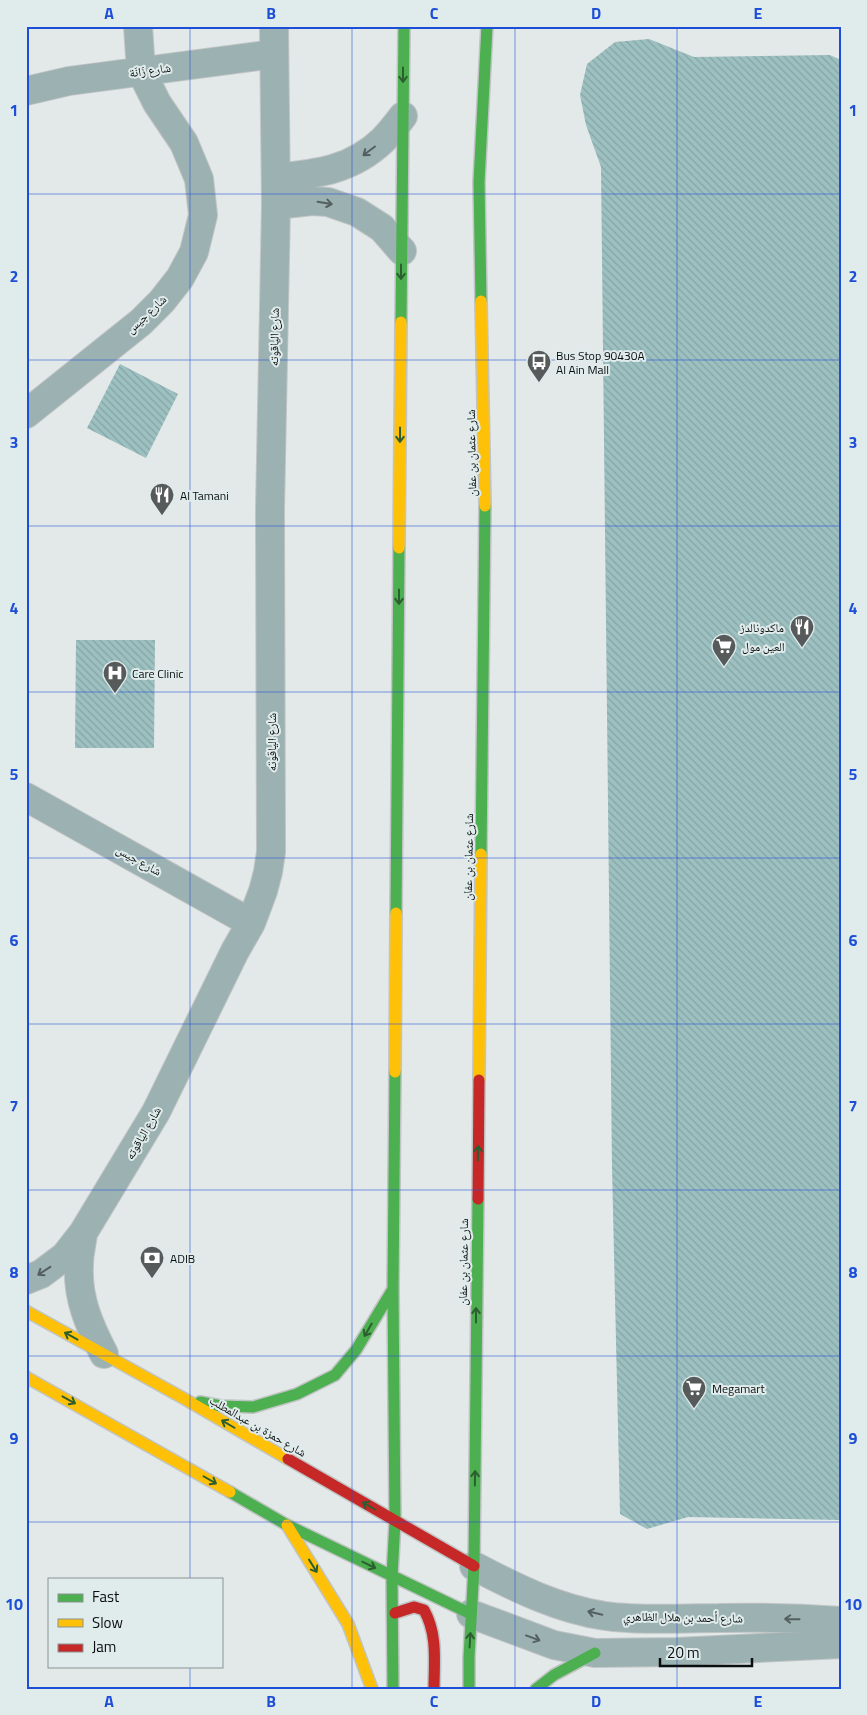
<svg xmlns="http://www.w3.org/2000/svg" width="867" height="1715" viewBox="0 0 867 1715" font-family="'Titillium Web','Noto Naskh Arabic',sans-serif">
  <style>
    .building { fill: url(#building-back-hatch) }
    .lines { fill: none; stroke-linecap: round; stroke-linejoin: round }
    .street-casing { stroke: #c1c4c4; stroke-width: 30 }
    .fast-casing { stroke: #c1c4c4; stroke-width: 14 }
    .slow-casing { stroke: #c1c4c4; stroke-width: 14 }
    .jam-casing { stroke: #c1c4c4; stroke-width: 14 }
    .street { stroke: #9cb1b2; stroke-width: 28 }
    .fast { stroke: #4caf50; stroke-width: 11 }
    .slow { stroke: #ffc107; stroke-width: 11 }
    .jam { stroke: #c62828; stroke-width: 11 }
    .oneway { stroke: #2c5e2f }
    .oneway2 { stroke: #546060 }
    .grid { fill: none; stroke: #1d4ed8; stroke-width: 1; stroke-opacity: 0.55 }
    .labels { text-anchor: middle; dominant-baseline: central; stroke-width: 4; stroke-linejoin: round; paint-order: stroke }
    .street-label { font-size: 12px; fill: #0b0e0e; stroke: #e0ebeb }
    .poi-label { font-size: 12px; fill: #0b0e0e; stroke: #e0ebeb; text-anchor: start }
    .neatline { fill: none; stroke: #1d4ed8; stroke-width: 2 }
    .grid-label { font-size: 16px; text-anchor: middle; font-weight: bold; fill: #1d4ed8 }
  </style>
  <defs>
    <pattern id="building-back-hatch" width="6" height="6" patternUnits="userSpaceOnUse" patternTransform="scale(1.25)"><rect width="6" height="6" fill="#9dc0c1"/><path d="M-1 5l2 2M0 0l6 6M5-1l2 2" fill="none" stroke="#86a4a5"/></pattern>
  </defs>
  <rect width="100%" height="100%" fill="#e3e8e8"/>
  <!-- building -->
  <path class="building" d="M649 39 694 57 830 55 841 60V1520L688 1517 647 1529 620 1514 612 1167 601 167 586 125 580 95 587 64 615 42Z
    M120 364 178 394 146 458 87 428Z
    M76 640H155L154 748H75Z"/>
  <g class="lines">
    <defs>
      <path id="street" d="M26 91 69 81 274 54
        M276 178C317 174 352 170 383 140 390 133 397 124 403 116
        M276 205 312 201 328 202 357 212 382 228 402 251
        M26 414 141 322 162 301 180 278 194 252 203 215 199 179 184 143 157 103 141 71 138 26
        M26 797 251 923
        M83 1233C82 1243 79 1254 79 1264 77 1298 89 1325 104 1354
        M26 1280 41 1274 65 1256 83 1233 156 1112 235 951 251 923 263 891 268 872 271 852 270 510 276 205 274 26
        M474 1566C516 1588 558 1609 605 1616 643 1621 681 1618 719 1618 760 1617 800 1618 841 1621
        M471 1614 554 1645 595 1653 676 1652 841 1644"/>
      <path id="fast" d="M481 301 479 182 487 26
        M401 322 404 26
        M481 854 485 506
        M396 913 399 548
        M200 1402 221 1406 253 1407 297 1394 335 1375 356 1350 393 1289
        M230 1492 287 1525 471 1614
        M393 1689 392 1577 395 1521 393 1289 395 1072
        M469 1689V1657L474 1566 478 1199
        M536 1689 554 1675 595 1653"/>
      <path id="slow" d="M481 301 485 506
        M399 548 401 322
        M395 1072 396 913
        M479 1080 481 854
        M26 1311 183 1398 288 1459
        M26 1377 230 1492
        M287 1525 348 1624 372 1689"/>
      <path id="jam" d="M478 1199 479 1080
        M288 1459 474 1566
        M395 1613 414 1607 424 1610C438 1635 434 1662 434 1689"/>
    </defs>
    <!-- street casing -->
    <use href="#street" class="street-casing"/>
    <!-- fast casing -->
    <use href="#fast" class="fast-casing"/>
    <!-- slow casing -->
    <use href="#slow" class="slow-casing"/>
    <!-- jam casing -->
    <use href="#jam" class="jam-casing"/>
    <!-- street -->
    <use href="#street" class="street"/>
    <!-- fast -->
    <use href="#fast" class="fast"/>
    <!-- slow -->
    <use href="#slow" class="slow"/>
    <!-- jam -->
    <use href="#jam" class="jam"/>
  </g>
  <!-- one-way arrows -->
  <defs><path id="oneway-shaft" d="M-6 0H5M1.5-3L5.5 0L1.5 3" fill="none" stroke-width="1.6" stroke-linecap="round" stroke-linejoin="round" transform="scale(1.25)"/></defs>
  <g class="oneway">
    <use href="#oneway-shaft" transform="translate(403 75) rotate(90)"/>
    <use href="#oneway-shaft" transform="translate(401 272) rotate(90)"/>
    <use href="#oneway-shaft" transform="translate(400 435) rotate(90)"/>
    <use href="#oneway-shaft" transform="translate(399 597) rotate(90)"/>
    <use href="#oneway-shaft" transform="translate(478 1153) rotate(-89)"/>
    <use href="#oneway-shaft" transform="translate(476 1315) rotate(-90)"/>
    <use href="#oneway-shaft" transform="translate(368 1330) rotate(120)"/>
    <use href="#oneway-shaft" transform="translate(71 1336) rotate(-151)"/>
    <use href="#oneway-shaft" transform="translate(69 1400) rotate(29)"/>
    <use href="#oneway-shaft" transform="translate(228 1424) rotate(-150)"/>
    <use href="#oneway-shaft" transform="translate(475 1478) rotate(-89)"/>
    <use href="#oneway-shaft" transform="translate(210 1480) rotate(30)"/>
    <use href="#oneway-shaft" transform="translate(369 1506) rotate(-150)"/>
    <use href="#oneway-shaft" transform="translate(369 1565) rotate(26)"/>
    <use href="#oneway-shaft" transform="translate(313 1566) rotate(58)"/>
    <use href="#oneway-shaft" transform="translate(470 1640) rotate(-87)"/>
  </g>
  <g class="oneway2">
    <use href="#oneway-shaft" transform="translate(369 151) rotate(143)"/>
    <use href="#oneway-shaft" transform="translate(325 203) rotate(9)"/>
    <use href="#oneway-shaft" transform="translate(44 1271) rotate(147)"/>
    <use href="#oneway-shaft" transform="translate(595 1613) rotate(-167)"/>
    <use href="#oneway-shaft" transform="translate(792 1619) rotate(-179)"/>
    <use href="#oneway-shaft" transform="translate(533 1638) rotate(20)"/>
  </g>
  <!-- grid -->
  <path class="grid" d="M190 26V1579M352 26V1689M515 26V1689M677 26V1689M26 194H841M26 360H841M26 526H841M26 692H841M26 858H841M26 1024H841M26 1190H841M26 1356H841M26 1522H841M190 1666V1689"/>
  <!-- icons -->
  <defs>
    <symbol id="bus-pin" viewBox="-11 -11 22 30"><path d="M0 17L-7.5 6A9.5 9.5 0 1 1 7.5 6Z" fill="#575a5a" stroke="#e0ebeb"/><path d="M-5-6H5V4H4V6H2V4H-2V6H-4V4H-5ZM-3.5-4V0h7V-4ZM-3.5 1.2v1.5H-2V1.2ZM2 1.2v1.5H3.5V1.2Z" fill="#fff"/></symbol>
    <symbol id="restaurant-pin" viewBox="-11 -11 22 30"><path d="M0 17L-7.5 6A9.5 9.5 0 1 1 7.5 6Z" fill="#575a5a" stroke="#e0ebeb"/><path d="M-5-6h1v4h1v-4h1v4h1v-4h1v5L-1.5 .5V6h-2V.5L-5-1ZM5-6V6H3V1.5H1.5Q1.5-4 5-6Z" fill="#fff"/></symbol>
    <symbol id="supermarket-pin" viewBox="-11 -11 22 30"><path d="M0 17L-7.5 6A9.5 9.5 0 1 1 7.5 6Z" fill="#575a5a" stroke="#e0ebeb"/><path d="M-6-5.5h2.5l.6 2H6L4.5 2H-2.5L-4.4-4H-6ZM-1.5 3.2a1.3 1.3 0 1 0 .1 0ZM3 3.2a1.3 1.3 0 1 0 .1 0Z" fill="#fff"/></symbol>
    <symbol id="hospital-pin" viewBox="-11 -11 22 30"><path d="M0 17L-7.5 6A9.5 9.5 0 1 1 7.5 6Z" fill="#575a5a" stroke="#e0ebeb"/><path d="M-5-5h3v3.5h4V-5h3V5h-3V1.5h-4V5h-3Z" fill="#fff"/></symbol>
    <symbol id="bank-pin" viewBox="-11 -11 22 30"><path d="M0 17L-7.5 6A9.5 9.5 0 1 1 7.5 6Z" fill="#575a5a" stroke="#e0ebeb"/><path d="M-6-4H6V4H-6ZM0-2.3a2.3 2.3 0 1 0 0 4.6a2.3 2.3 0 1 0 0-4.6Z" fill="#fff"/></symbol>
  </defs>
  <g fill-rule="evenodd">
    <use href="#bus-pin" x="525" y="348" width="28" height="38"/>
    <use href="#restaurant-pin" x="148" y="481" width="28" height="38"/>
    <use href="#restaurant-pin" x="788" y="613" width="28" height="38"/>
    <use href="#supermarket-pin" x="710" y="632" width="28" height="38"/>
    <use href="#hospital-pin" x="101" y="659" width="28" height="38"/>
    <use href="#bank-pin" x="138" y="1244" width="28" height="38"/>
    <use href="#supermarket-pin" x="680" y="1374" width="28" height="38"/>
  </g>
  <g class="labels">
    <!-- street labels -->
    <g class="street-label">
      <text transform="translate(150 70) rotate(-8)">شارع زَانَة</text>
      <text transform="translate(146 314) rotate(-43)">شارع جيس</text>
      <text transform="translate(274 337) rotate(-89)">شارع الياقوته</text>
      <text transform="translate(471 453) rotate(-91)">شارع عثمان بن عفان</text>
      <text transform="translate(271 742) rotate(-90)">شارع الياقوته</text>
      <text transform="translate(468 857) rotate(-89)">شارع عثمان بن عفان</text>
      <text transform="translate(139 860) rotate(29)">شارع جيس</text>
      <text transform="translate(143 1133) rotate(-60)">شارع الياقوته</text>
      <text transform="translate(463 1262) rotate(-89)">شارع عثمان بن عفان</text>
      <text transform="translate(258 1426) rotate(30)">شارع حمزة بن عبدالمطلب</text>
      <text transform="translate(683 1617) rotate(1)">شارع أحمد بن هلال الظاهري</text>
    </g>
    <!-- poi labels -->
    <g class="poi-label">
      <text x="556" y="355">Bus Stop 90430A<tspan x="556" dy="14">Al Ain Mall</tspan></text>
      <text x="180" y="495">Al Tamani</text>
      <text x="784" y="627" text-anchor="end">ماكدونالدز</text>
      <text x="742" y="646">العين مول</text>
      <text x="132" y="673">Care Clinic</text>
      <text x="170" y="1258">ADIB</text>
      <text x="712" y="1388">Megamart</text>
    </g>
  </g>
  <!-- border -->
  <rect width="867" height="1715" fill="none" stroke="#e0ebeb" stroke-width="55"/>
  <!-- legend -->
  <rect x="48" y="1578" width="175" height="90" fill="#e0ebeb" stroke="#8b9393"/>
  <rect x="58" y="1594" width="25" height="8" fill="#4caf50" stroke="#8b9393"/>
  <text x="92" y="1602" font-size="15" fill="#0b0e0e">Fast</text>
  <rect x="58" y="1619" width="25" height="8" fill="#ffc107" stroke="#8b9393"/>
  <text x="92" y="1628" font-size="15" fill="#0b0e0e">Slow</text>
  <rect x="58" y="1644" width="25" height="8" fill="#c62828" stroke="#8b9393"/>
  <text x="92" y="1652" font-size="15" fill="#0b0e0e">Jam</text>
  <!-- scale -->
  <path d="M660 1658v8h92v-8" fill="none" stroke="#0b0e0e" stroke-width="2.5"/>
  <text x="667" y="1658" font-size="15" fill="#0b0e0e" stroke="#e0ebeb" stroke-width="4" paint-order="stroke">20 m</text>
  <rect x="28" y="28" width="812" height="1660" class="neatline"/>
  <g class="grid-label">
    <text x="109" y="19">A</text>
    <text x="271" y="19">B</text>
    <text x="434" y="19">C</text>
    <text x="596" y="19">D</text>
    <text x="758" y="19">E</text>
    <text x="14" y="116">1</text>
    <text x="853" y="116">1</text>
    <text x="14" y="282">2</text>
    <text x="853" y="282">2</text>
    <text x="14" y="448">3</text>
    <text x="853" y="448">3</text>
    <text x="14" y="614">4</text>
    <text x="853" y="614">4</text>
    <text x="14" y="780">5</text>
    <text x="853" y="780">5</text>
    <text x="14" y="946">6</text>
    <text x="853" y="946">6</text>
    <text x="14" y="1112">7</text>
    <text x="853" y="1112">7</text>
    <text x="14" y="1278">8</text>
    <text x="853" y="1278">8</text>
    <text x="14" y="1444">9</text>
    <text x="853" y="1444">9</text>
    <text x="14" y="1610">10</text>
    <text x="853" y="1610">10</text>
    <text x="109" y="1707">A</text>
    <text x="271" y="1707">B</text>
    <text x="434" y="1707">C</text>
    <text x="596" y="1707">D</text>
    <text x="758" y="1707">E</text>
  </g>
</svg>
